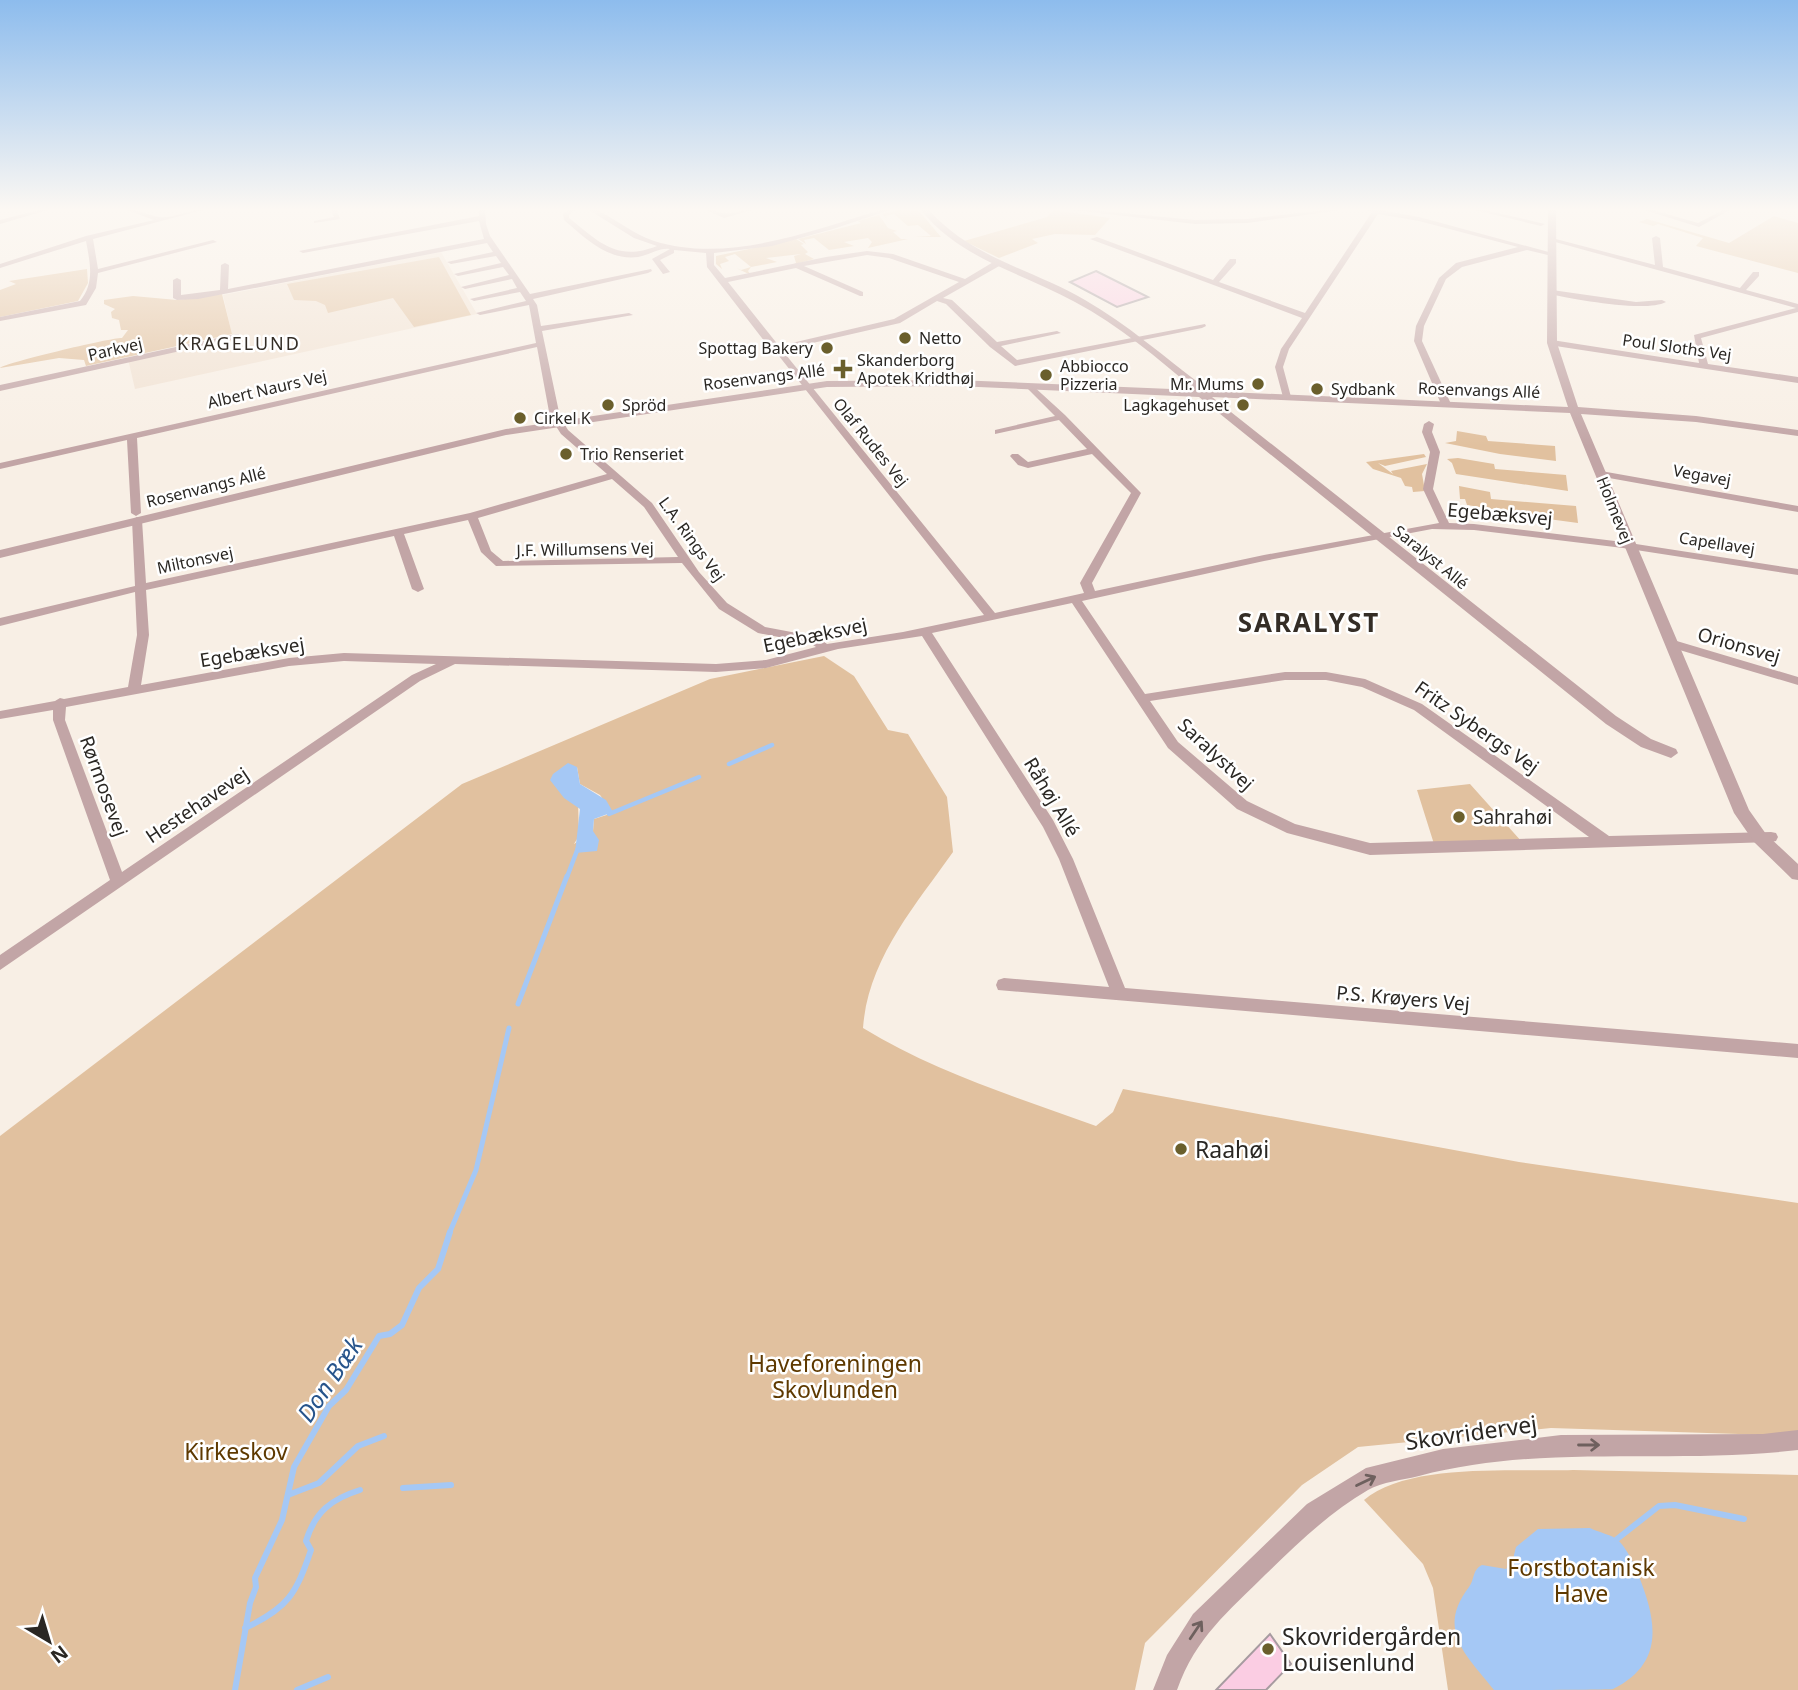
<svg xmlns="http://www.w3.org/2000/svg" width="1798" height="1690" viewBox="0 0 1798 1690" font-family="'Noto Sans',sans-serif">
  <style>
    .built { fill: #f1e2d3 }
    .green { fill: #e1c19f; fill-rule: evenodd }
    .water { fill: #a5c8f5 }
    .lines { fill: none; stroke-linecap: round; stroke-linejoin: round }
    .stream-far2 { stroke: #a5c8f5; stroke-width: 4.5 }
    .stream-far1 { stroke: #a5c8f5; stroke-width: 5 }
    .stream { stroke: #a5c8f5; stroke-width: 6 }
    .building { fill: #fbcde3; stroke: #a79ba0; stroke-width: 2 }
    .minor { fill: #c2a5a6; fill-rule: evenodd }
    .tertiary { fill: #c2a5a6; fill-rule: evenodd }
    .oneway { stroke: #6e605e }
    .poi-dot { fill: #6a5f2c; stroke: #fff; stroke-width: 2.5 }
    .labels { text-anchor: middle; dominant-baseline: central; stroke-width: 5; stroke-linejoin: round; paint-order: stroke }
    .far-poi-label { font-size: 16px; fill: #2a2723; stroke: #fff; text-anchor: start }
    .far-street-label { font-size: 16px; fill: #2a2723; stroke: #fff }
    .far-neighbourhood-label { font-size: 18px; letter-spacing: 2px; fill: #342d26; stroke: #fff }
    .street-label { font-size: 19px; fill: #2a2723; stroke: #fff }
    .poi-label { font-size: 19px; fill: #2a2723; stroke: #fff; text-anchor: start }
    .near-poi-label { font-size: 23px; fill: #2a2723; stroke: #fff; text-anchor: start }
    .near-park-label { font-size: 23px; fill: #5e3900; stroke: #fff }
    .near-street-label { font-size: 23px; fill: #2a2723; stroke: #fff }
    .near-water-label { font-size: 24px; font-style: italic; fill: #27548b; stroke: #fff }
    .district-label { font-size: 26px; font-weight: bold; letter-spacing: 2px; fill: #342d26; stroke: #fff }
  </style>
  <rect width="100%" height="100%" fill="#f8efe5"/>
  <!-- built -->
  <path class="built" d="M441 252 477 314 135 389 128 359 232 335 223 295Z"/>
  <!-- green -->
  <path class="green" d="M899 210 919 211 941 237H914L931 236 918 225 908 226 894 214 885 216 888 220 882 214Z
    M1053 210 1110 218 1095 235 1055 234 1032 239 1038 243 999 258 964 241 1047 217Z
    M879 215 888 228 897 231 893 232 901 239H908L868 248 872 242 868 238 844 242 854 246 829 250 814 238 804 240 806 244 798 239 861 223 858 221Z
    M1774 216 1798 223V273L1696 246 1703 238 1658 224 1653 226 1639 222 1647 219 1729 243Z
    M796 239 804 244 801 245 808 252 805 254 814 259 792 265 796 263 794 256 801 254 766 258 777 262 751 267 748 271 751 275 736 268 741 270 751 267 735 254 725 257 729 261 720 264 722 269 716 264V256Z
    M439 257 471 315 414 327 393 298 328 313 325 305 316 301 294 300 287 284Z
    M87 269 88 283 78 301 0 317V290L16 284 9 281Z
    M222 294 232 334 86 366 84 360 59 358 0 368C5 363 109 338 122 338L128 330H121L119 320 112 318 111 312 115 309 104 304V300L133 296 177 300Z
    M1457 431 1486 436 1488 441 1555 446 1556 461 1500 454 1445 443 1456 441Z
    M1424 454 1426 457 1385 466 1378 463 1393 474 1391 471 1427 464 1422 474 1425 491 1413 492 1412 487 1405 486 1401 478 1373 469 1366 462Z
    M1458 458 1494 464 1495 469 1566 475 1568 491 1456 474 1452 463 1447 459Z
    M1459 486 1490 492 1491 499 1576 506 1578 523 1518 515 1517 513 1467 505 1465 499H1460Z
    M824 656 854 676 888 730 908 734 947 797 953 852C915 906 868 959 863 1028 935 1072 1016 1097 1096 1126L1113 1112 1123 1089 1519 1162 1798 1203V1431L1770 1435 1551 1428 1358 1447 1302 1485 1145 1643 1135 1690H0V1136L462 784 710 679ZM577 767 580 784 600 795 613 813 594 819 593 831 574 844 579 836Z
    M1470 784 1522 842 1434 844 1417 790Z
    M1573 1470 1798 1475V1690H1448L1433 1588 1423 1564 1364 1500C1408 1462 1516 1472 1573 1470Z"/>
  <!-- water -->
  <path class="water" d="M568 763 577 767 580 784 606 800 613 812 594 819 593 831 599 840 597 851 575 853 580 809 564 798 550 780 553 774Z
    M1590 1528C1598 1532 1608 1534 1615 1538 1625 1544 1634 1564 1638 1574 1657 1621 1665 1663 1613 1689 1604 1690 1512 1690 1494 1690 1466 1655 1436 1630 1469 1587 1475 1579 1472 1570 1482 1565L1506 1569 1513 1559 1516 1547 1538 1529Z"/>
  <g class="lines">
    <!-- stream-far2 -->
    <path class="stream-far2" d="M729 764 772 745
      M609 814 699 777
      M567 877 578 848"/>
    <!-- stream-far1 -->
    <path class="stream-far1" d="M518 1004 567 876
      M449 1234 476 1170 509 1028"/>
    <!-- stream -->
    <path class="stream" d="M403 1488 451 1485
      M288 1495 319 1483 358 1446 384 1436
      M1617 1539 1659 1506 1675 1505 1744 1519
      M245 1628C288 1608 296 1594 311 1550L306 1541C315 1512 331 1499 360 1490
      M235 1690 250 1603 256 1587 255 1578 282 1520 294 1467 329 1406 346 1390 379 1336 390 1334 402 1325 419 1288 438 1269 450 1232
      M297 1690 328 1677"/>
  </g>
  <!-- building -->
  <path class="building" d="M1096 271 1148 297 1117 307 1070 282Z
    M1270 1634 1291 1664 1266 1690H1216Z"/>
  <g class="lines">
    <!-- minor -->
    <path class="minor" d="M39 210H48L0 224V220Z
      M127 210C138 209 148 215 159 217 173 219 189 209 203 210L93 239 98 269 213 240 217 242 98 273 96 288 86 305 0 321V317L80 301C95 283 90 263 86 241L0 268V264L86 236 154 220Z
      M331 210H337L340 219 314 223V221L334 217Z
      M479 210H485L486 224 490 236 530 294 651 269 652 271 648 273 533 299 537 305 541 326 629 313 633 315 542 331 560 417 568 430 652 503 699 572 727 603 765 627 818 637 827 644 903 632 984 615 775 351H772L707 267 706 253 674 250V253L660 260 670 272 663 274 652 259 670 249C660 247 649 255 638 257 608 261 585 238 564 220L563 214 568 210H575L569 215V218C599 242 617 262 657 246L634 238 589 210H597C616 219 633 234 654 241 729 264 809 231 881 210H890L833 229 772 246 714 253V265L725 278 826 257 867 251 893 254 965 279 995 261H1001V265L943 298 952 300 997 342 1057 331 1061 333 1001 346 1017 360 1205 324 1206 326 1202 328 1015 366 990 347 946 304 937 301 900 323 782 350 995 613 1084 593 1080 583 1131 493 1092 454 1028 468 1018 465 1010 456 1012 454H1018L1028 462 1087 449 1059 420 995 434V430L1055 416 1028 389V385L1031 384 1065 415 1141 493 1092 583 1095 591 1264 555 1439 523 1423 489 1430 452 1422 432 1424 424 1429 421 1434 424 1432 432 1440 452 1433 489 1449 523 1474 524 1623 542 1798 569V575L1623 548 1474 530 1432 529 1264 561 1082 601 1145 694 1285 672H1326L1365 679 1422 704 1609 836 1771 832 1776 833 1778 837 1776 841 1771 842 1370 855 1287 833 1237 809 1168 748 1072 603 932 633 1053 820 1073 859 1125 988 1798 1044V1058L998 990 996 985 998 980 1004 978 1109 987 1059 859 1043 827 922 636 838 649 766 668 716 672 455 664 420 681 0 970V955L110 880 53 720V710L0 719V711L55 701 60 698 64 699 128 687 137 635 135 592 0 626V618L135 586 132 520 137 517 142 520 146 583 470 513 607 474 561 434 550 417 537 347 137 438 141 513 136 516 131 513 127 440 0 469V463L536 343 529 305 480 315 476 313 526 301 520 292 474 301 470 299 517 288 512 279 465 289 461 287 509 275 503 267 458 276 454 274 501 263 496 256 451 264 447 262 493 252 487 243 198 299 177 300 173 298V280L177 278 181 280V295L220 290 221 265 225 263 229 265 228 289 484 239 479 221 303 253 299 251 479 216ZM867 255 889 258 959 282 894 319 779 346 728 282 796 268 860 296H863V292L804 266ZM612 479 644 507 678 557 503 561 491 551 478 518ZM468 520 481 552 496 566 682 563 719 609 758 633 810 643 816 647 766 660 716 664 344 653 289 658 141 685 149 635 146 590 394 536 412 589 418 592 424 589 404 534ZM344 661 436 664 412 675 122 872 65 720 66 707 289 666ZM1285 680H1326L1362 687 1414 710 1589 837 1370 843 1295 824 1247 801 1178 742 1150 701Z
      M706 210C713 209 716 212 723 213 732 215 743 209 752 210L724 218Z
      M1072 210H1091L1195 220 1247 219 1325 210H1342L1247 223 1195 224Z
      M1367 210H1380L1419 217 1556 254 1552 256 1527 250 1462 267 1446 279 1424 326 1422 341 1451 404 1449 406 1441 404 1414 341 1416 326 1439 278 1456 263 1518 247 1419 221 1378 214 1289 349 1283 367 1291 397 1287 400 1283 397 1275 367 1281 349 1302 318 1090 239 1097 237 1213 280 1230 259H1236V263L1219 282 1305 313 1372 212Z
      M1475 210H1485L1545 224 1541 226Z
      M1644 210H1653L1698 223 1723 210H1730L1699 227Z
      M1656 236 1660 238 1663 267 1740 288 1753 272H1759V276L1746 290 1798 304V312L1701 338 1708 364 1798 377V383L1549 345 1548 343 1552 340 1699 363 1694 335 1796 308 1548 240 1552 238 1655 265 1652 238Z
      M1552 290 1636 302 1662 300 1666 302C1645 313 1574 299 1549 294L1548 292Z
      M236 334H239V338L0 391V385Z
      M1601 471 1798 506V512L1598 476 1596 474Z
      M1670 639 1798 677V685L1666 646V640Z
      M1798 1430V1450C1672 1465 1544 1443 1419 1476 1403 1480 1382 1482 1368 1490 1329 1513 1298 1543 1266 1574 1228 1612 1196 1637 1177 1690H1153L1167 1655 1193 1614 1307 1504 1366 1468 1443 1449 1561 1435 1763 1434Z"/>
    <!-- tertiary -->
    <path class="tertiary" d="M921 210H929C971 258 1032 269 1085 300 1127 324 1164 357 1203 386L1205 391 1568 407 1547 343 1548 210H1556L1557 343 1578 407 1696 416 1798 430V436L1696 422 1581 414 1749 810 1766 834 1798 864V880L1792 879 1754 842 1734 813 1570 413 1212 397 1616 716 1651 739 1676 749 1678 753 1671 758 1641 747 1606 724 1199 397 956 386 827 387 506 435 0 558V550L506 429 827 381 956 380 1195 390C1159 359 1118 325 1075 302 1021 272 961 260 921 210Z"/>
  </g>
  <!-- one-way arrows -->
  <defs><path id="oneway-shaft" d="M-6 0H5M1.5-3L5.5 0L1.5 3" fill="none" stroke-width="1.6" stroke-linecap="round" stroke-linejoin="round" transform="scale(1.75)"/></defs>
  <g class="oneway">
    <use href="#oneway-shaft" transform="translate(1589 1445)"/>
    <use href="#oneway-shaft" transform="translate(1366 1481) rotate(-26)"/>
    <use href="#oneway-shaft" transform="translate(1196 1630) rotate(-56)"/>
  </g>
  <!-- sky -->
  <linearGradient id="sky" x2="0" y2="1"><stop stop-color="#8dbced"/><stop offset="0.47" stop-color="#fcf8f3"/><stop offset="1" stop-color="#fcf8f3" stop-opacity="0"/></linearGradient>
  <rect width="1798" height="446" fill="url(#sky)"/>
  <!-- markers -->
  <g class="poi-dot">
    <circle cx="905" cy="338" r="7"/>
    <circle cx="827" cy="348" r="7"/>
    <path d="M839.5 358.5h7v7h7v7h-7v7h-7v-7h-7v-7h7z"/>
    <circle cx="1046" cy="375" r="7"/>
    <circle cx="1258" cy="384" r="7"/>
    <circle cx="1317" cy="389" r="7"/>
    <circle cx="608" cy="405" r="7"/>
    <circle cx="1243" cy="405" r="7"/>
    <circle cx="520" cy="418" r="7"/>
    <circle cx="566" cy="454" r="7"/>
    <circle cx="1459" cy="817" r="7"/>
    <circle cx="1181" cy="1149" r="7"/>
    <circle cx="1268" cy="1649" r="7"/>
  </g>
  <g class="labels">
    <!-- far-poi labels -->
    <g class="far-poi-label">
      <text x="919" y="338">Netto</text>
      <text x="813" y="348" text-anchor="end">Spottag Bakery</text>
      <text x="857" y="360">Skanderborg<tspan x="857" dy="18">Apotek Kridthøj</tspan></text>
      <text x="1060" y="366">Abbiocco<tspan x="1060" dy="18">Pizzeria</tspan></text>
      <text x="1244" y="384" text-anchor="end">Mr. Mums</text>
      <text x="1331" y="389">Sydbank</text>
      <text x="622" y="405">Spröd</text>
      <text x="1229" y="405" text-anchor="end">Lagkagehuset</text>
      <text x="534" y="418">Cirkel K</text>
      <text x="580" y="454">Trio Renseriet</text>
    </g>
    <!-- far-street labels -->
    <g class="far-street-label">
      <text transform="translate(1677 347) rotate(8)">Poul Sloths Vej</text>
      <text transform="translate(115 349) rotate(-13)">Parkvej</text>
      <text transform="translate(764 377) rotate(-7)">Rosenvangs Allé</text>
      <text transform="translate(267 389) rotate(-13)">Albert Naurs Vej</text>
      <text transform="translate(1479 390) rotate(2)">Rosenvangs Allé</text>
      <text transform="translate(871 442) rotate(51)">Olaf Rudes Vej</text>
      <text transform="translate(1702 475) rotate(10)">Vegavej</text>
      <text transform="translate(206 487) rotate(-14)">Rosenvangs Allé</text>
      <text transform="translate(1615 510) rotate(68)">Holmevej</text>
      <text transform="translate(692 539) rotate(54)">L.A. Rings Vej</text>
      <text transform="translate(1717 543) rotate(9)">Capellavej</text>
      <text transform="translate(585 549) rotate(-1)">J.F. Willumsens Vej</text>
      <text transform="translate(1431 557) rotate(39)">Saralyst Allé</text>
      <text transform="translate(195 560) rotate(-12)">Miltonsvej</text>
    </g>
    <!-- far-neighbourhood labels -->
    <g class="far-neighbourhood-label">
      <text x="239" y="343">KRAGELUND</text>
    </g>
    <!-- street labels -->
    <g class="street-label">
      <text transform="translate(1500 514) rotate(5)">Egebæksvej</text>
      <text transform="translate(815 635) rotate(-12)">Egebæksvej</text>
      <text transform="translate(1739 645) rotate(16)">Orionsvej</text>
      <text transform="translate(252 652) rotate(-9)">Egebæksvej</text>
      <text transform="translate(1477 727) rotate(35)">Fritz Sybergs Vej</text>
      <text transform="translate(1216 754) rotate(43)">Saralystvej</text>
      <text transform="translate(104 786) rotate(70)">Rørmosevej</text>
      <text transform="translate(1052 797) rotate(59)">Råhøj Allé</text>
      <text transform="translate(197 805) rotate(-34)">Hestehavevej</text>
      <text transform="translate(1403 998) rotate(5)">P.S. Krøyers Vej</text>
    </g>
    <!-- poi labels -->
    <g class="poi-label">
      <text x="1473" y="817">Sahrahøi</text>
    </g>
    <!-- near-poi labels -->
    <g class="near-poi-label">
      <text x="1195" y="1149">Raahøi</text>
      <text x="1282" y="1636">Skovridergården<tspan x="1282" dy="26">Louisenlund</tspan></text>
    </g>
    <!-- near-park labels -->
    <g class="near-park-label">
      <text x="835" y="1363">Haveforeningen<tspan x="835" dy="26">Skovlunden</tspan></text>
      <text x="236" y="1451">Kirkeskov</text>
      <text x="1581" y="1567">Forstbotanisk<tspan x="1581" dy="26">Have</tspan></text>
    </g>
    <!-- near-street labels -->
    <g class="near-street-label">
      <text transform="translate(1471 1432) rotate(-8)">Skovridervej</text>
    </g>
    <!-- near-water labels -->
    <g class="near-water-label">
      <text transform="translate(329 1379) rotate(-56)">Don Bæk</text>
    </g>
    <!-- district labels -->
    <g class="district-label">
      <text x="1309" y="622">SARALYST</text>
    </g>
  </g>
  <!-- north arrow -->
  <g transform="translate(49 1641) rotate(142)" stroke="#ffffff" stroke-width="5" paint-order="stroke">
  <path d="M0-5L12 26L0 18L-12 26Z" fill="#2a2723"/>
  <text y="-10" font-size="19" font-weight="bold" text-anchor="middle" fill="#2a2723">N</text>
  </g>
</svg>
